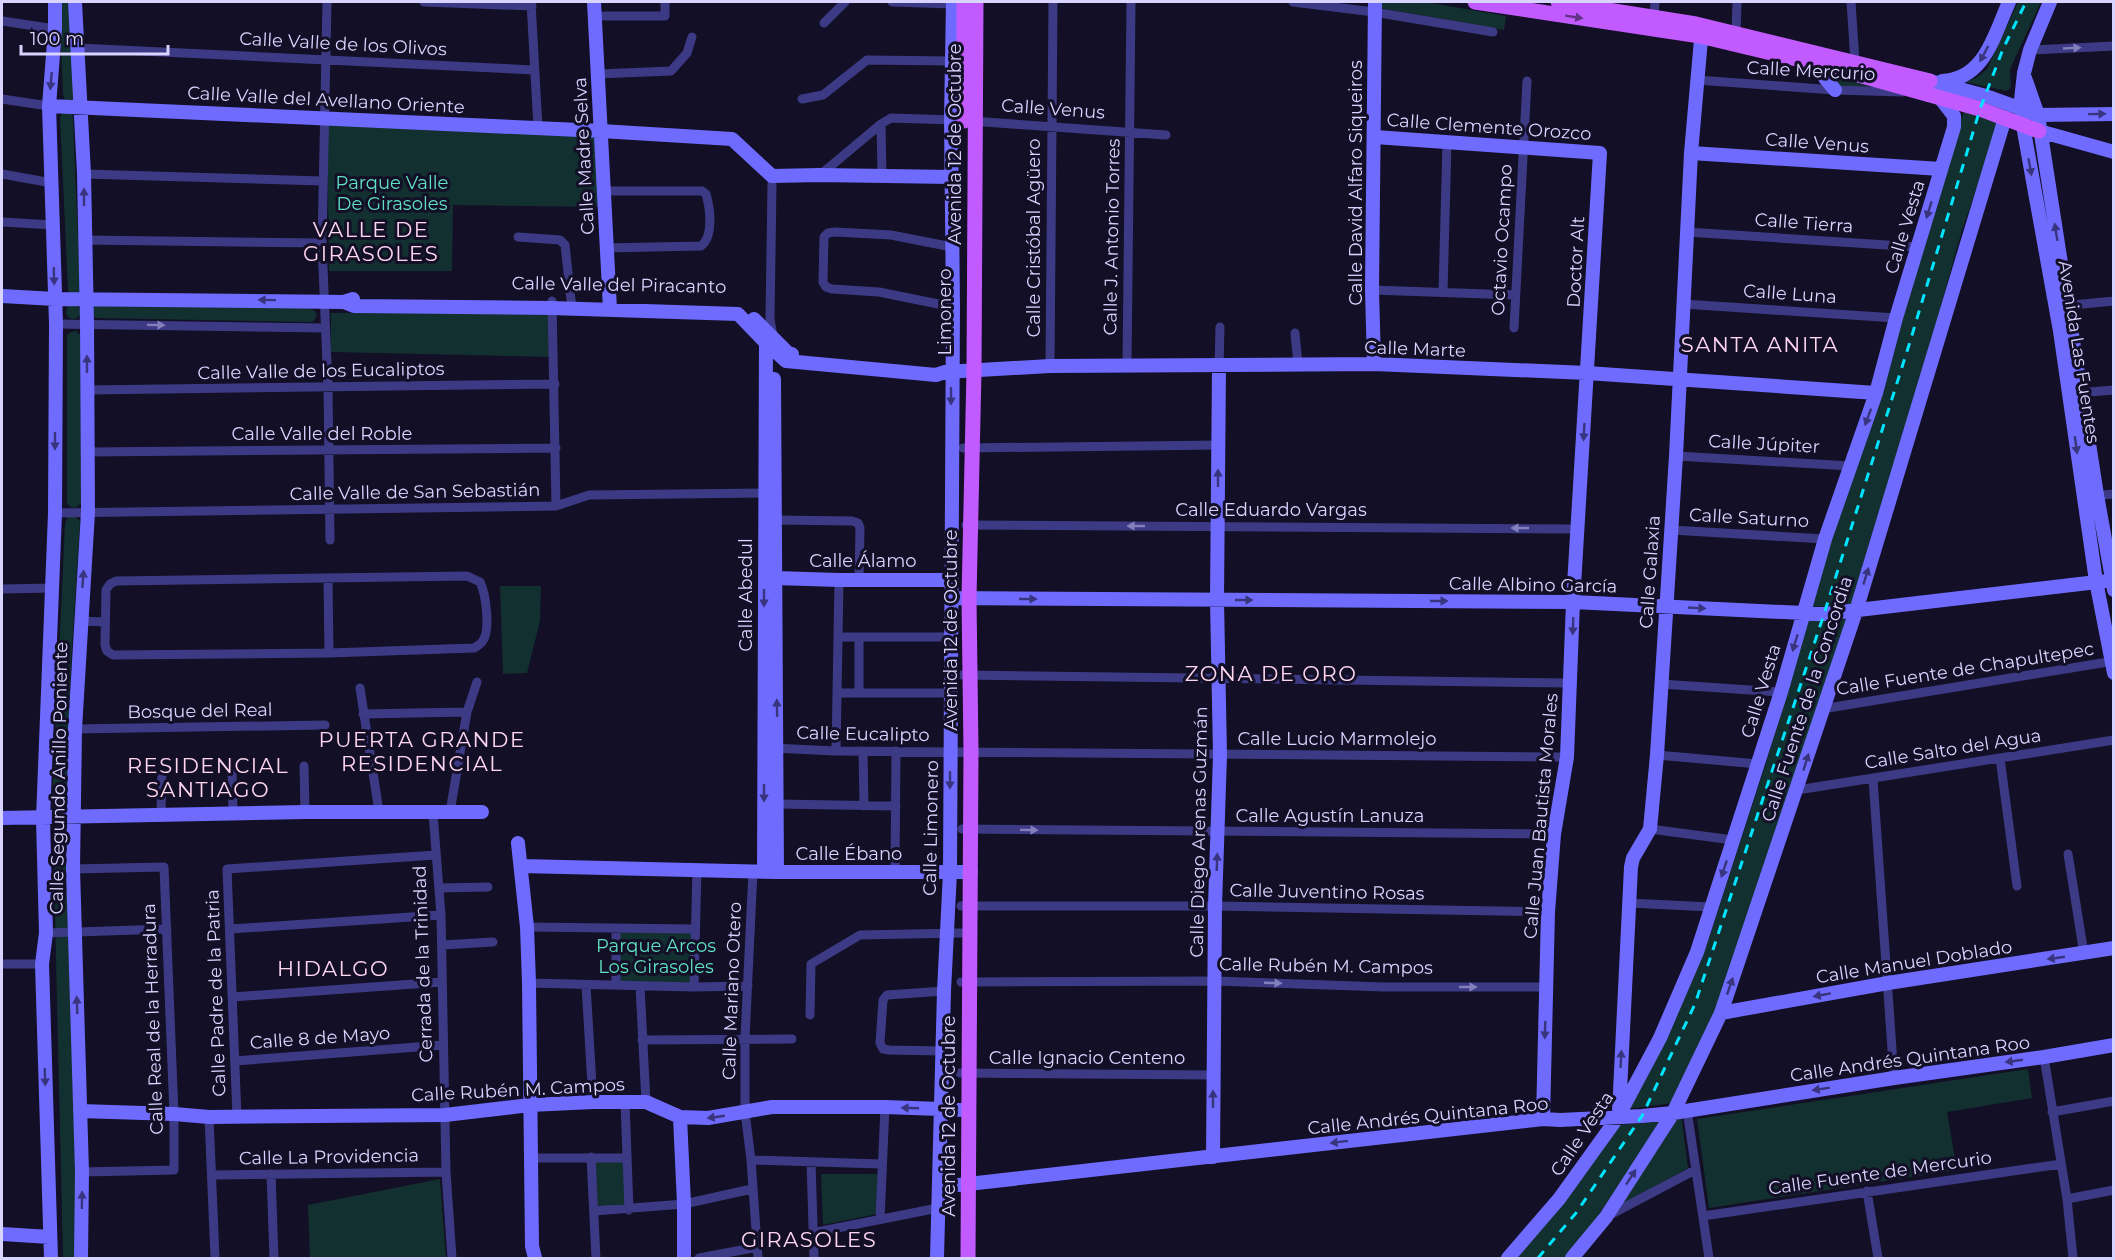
<svg xmlns="http://www.w3.org/2000/svg" width="2115" height="1260" viewBox="0 0 2115 1260" font-family="Montserrat,sans-serif">
  <style>
    .green { fill: #12302f }
    .lines { fill: none; stroke-linecap: round; stroke-linejoin: round }
    .street { stroke: #3d3a85; stroke-width: 9 }
    .secondary { stroke: #6f6bff; stroke-width: 14 }
    .primary { stroke: #c25bff; stroke-width: 15 }
    .rail { stroke: #00e5ff; stroke-width: 3; stroke-dasharray: 9 8; stroke-linecap: butt }
    .oneway { fill: #623188 }
    .oneway2 { fill: #837fbc }
    .oneway3 { fill: #38347d }
    .labels { text-anchor: middle; dominant-baseline: central; stroke-width: 6; stroke-linejoin: round; paint-order: stroke }
    .street-label { font-size: 18px; fill: #d9d4ff; stroke: #130f26 }
    .park-label { font-size: 18px; fill: #5fe0c0; stroke: #130f26 }
    .quarter-label { font-size: 21px; letter-spacing: 1.5px; fill: #ffd6f0; stroke: #130f26 }
  </style>
  <rect width="100%" height="100%" fill="#130f26"/>
  <!-- green -->
  <path class="green" d="M59 2H72L75 102 65 100 63 94Z
    M1376 2H1426L1506 16 1504 30 1380 8Z
    M2018 2H2041L2010 69 2011 88 2006 91 1965 82 1976 78 1987 69Z
    M1833 74 1887 87 1839 86 1833 78Z
    M1964 112 1996 120 1999 125 1962 230 1912 409 1869 543 1852 604 1813 607 1811 602 1959 123Z
    M62 113H71L73 117 80 287V292L74 294 69 293 68 289 60 118Z
    M327 123 599 133 602 207 453 205 452 271H329Z
    M91 304 307 307 315 311 317 315 313 322H303L96 318 91 314Z
    M66 312a7 7 0 1 1 14 0a7 7 0 1 1-14 0Z
    M552 312 554 357 331 352V313Z
    M76 331 80 335 81 503 77 507 72 508 67 503V335L71 332Z
    M75 516 80 521 71 665 66 801 64 808 54 809 52 802 65 524 68 517Z
    M500 586H541L540 621 527 673 503 674Z
    M1808 619H1849L1715 1016 1673 1103 1627 1109 1705 950 1766 763Z
    M60 823 64 826 65 832 78 1258H63L53 830 55 825Z
    M619 930 694 932 692 983 619 981Z
    M2028 1069 2032 1098 1947 1112 1957 1170 1709 1208 1697 1119Z
    M1681 1114 1688 1168 1620 1206 1674 1117Z
    M1652 1119 1660 1120 1661 1125 1569 1258H1515L1616 1125 1646 1123Z
    M595 1159 625 1161 626 1209 598 1210Z
    M821 1174H878L877 1214 823 1225Z
    M440 1179 446 1258H310L308 1205Z"/>
  <g class="lines">
    <!-- street -->
    <path class="street" d="M327 2 322 243 328 388 330 540
      M424 2 532 6
      M531 2 538 128
      M892 2 953 4
      M1293 2 1374 12 1493 32
      M1851 2 1855 62
      M595 16H665V2
      M1654 17 1655 2
      M2 21 55 29
      M824 23 845 2
      M1736 33 1737 2
      M78 48 534 70
      M2030 50 2114 46
      M598 74 671 71 687 53 692 37
      M1697 80 1835 90 1902 92
      M2 99 49 106
      M802 99 823 95 867 60 952 61
      M971 121 1166 135
      M881 124 882 175
      M2 174 52 183
      M84 174 322 181
      M820 175 881 124 891 118 954 120
      M772 184 770 319 773 336
      M603 191H702L706 194C710 208 714 236 701 246L606 248
      M2 222 53 225
      M1687 232 1918 247
      M518 237 560 240 565 245 572 309
      M85 240 322 243
      M952 247 891 235 835 232 828 233 824 237 823 282 826 287 832 289 879 292 953 307
      M1372 290 1515 295
      M1443 292 1447 143
      M552 301 556 506
      M1683 304 1896 318
      M2062 306 2114 301
      M56 324 325 328
      M1514 328 1527 81
      M1295 333 1298 365
      M1127 365 1131 2
      M1050 366 1053 2
      M1219 366 1220 327
      M87 390 555 384
      M2077 393 2114 390
      M963 448 1219 445
      M87 452 556 448
      M1676 456 1850 466
      M2092 496 2114 494
      M55 513 556 506 589 495 769 493
      M774 520 852 521 858 523 860 528 859 580
      M966 525 1579 529
      M1671 530 1825 539
      M467 576 480 582C486 594 491 632 482 642 480 645 477 646 474 648L329 653 113 655 107 651 105 645 106 590 110 584 116 581Z
      M328 579 329 653
      M2 589 53 588
      M80 621 105 622
      M838 637H950
      M962 675 1570 683
      M1661 684 1781 692
      M360 688 379 812
      M837 693H949
      M859 693V637
      M1822 709 2114 661
      M363 714 467 712
      M75 729 325 725
      M772 748 836 751 1567 757
      M836 751 839 580
      M863 751 864 806
      M1657 755 1758 764
      M2000 758 2017 886
      M304 766 305 812
      M232 768 233 813
      M1873 779 1894 1078
      M1797 790 2114 740
      M777 804 896 806
      M450 812 467 712 477 682
      M433 813 441 915 446 1172 452 1258
      M161 814 162 771
      M962 829 1554 834
      M1650 829 1733 840
      M2068 854 2084 954
      M73 869 164 867 174 1114V1170L82 1172
      M753 871 745 1038V1112L751 1160 758 1258
      M895 873 896 751
      M439 888 488 887
      M1629 903 1711 907
      M961 906H1215L1548 912
      M527 927 695 929
      M230 929 441 915
      M46 933 167 929
      M442 945 493 942
      M2 964H42
      M961 982 1215 981 1384 987H1546
      M529 983 694 987 748 986
      M586 985 593 1102
      M616 985V929
      M640 986 646 1102
      M694 987 697 869
      M233 997 442 982
      M810 1015 811 964 860 935 961 933
      M642 1040 792 1039
      M943 1051 889 1050 883 1049 880 1043 883 1000 887 995 944 991
      M2044 1057 2067 1199 2073 1258
      M235 1061 443 1045
      M960 1073 1213 1075
      M625 1102 629 1210
      M1687 1110 1709 1258
      M2052 1112 2114 1101
      M209 1117 215 1258
      M237 1117 227 869 436 855
      M591 1157 596 1258
      M532 1158H627
      M751 1160 881 1164
      M811 1162 814 1258
      M271 1174 274 1258
      M212 1175 446 1172
      M1867 1191 1878 1258
      M2067 1199 2114 1190
      M594 1211 684 1204 752 1189
      M1608 1216 1695 1170
      M1703 1216 2061 1164
      M880 1219 885 1107
      M812 1233 938 1208
      M699 1258 758 1247"/>
    <!-- secondary -->
    <path class="secondary" d="M75 2 84 174 87 324 88 512 75 729 73 869 82 1172 81 1258
      M594 2 610 309
      M2050 2 2030 50 2024 73 2020 109 2060 331 2096 581 2114 673
      M1833 59 1826 73 1825 78 1835 90
      M2025 78 2038 115 2097 495 2114 590
      M1930 81 1986 96 2038 115 2114 114
      M1942 81C1985 79 1994 35 2009 2
      M49 106 601 131 732 139 772 176 820 175 952 177
      M2039 131 2114 152
      M1375 137 1600 153 1573 602 1567 757 1554 834 1548 912 1543 1119
      M1691 153 1941 169
      M2 296 55 299 344 302 353 299
      M344 302 354 306 551 308 738 314 766 343 786 361 936 375 945 372 1050 366 1374 364 1587 373 1876 393
      M754 319 788 353 792 354
      M1374 364 1372 290 1375 2
      M774 379 777 872
      M775 578 839 580H951
      M950 598 1573 602 1824 614 2114 580
      M2 818 305 812H482
      M518 843 527 927 529 983 532 1246 535 1258
      M521 866 777 872H971
      M764 871 766 338
      M1721 1013 1888 983 2114 948
      M80 1111 174 1114 209 1117 445 1115 530 1105 593 1102H646L680 1117 708 1118 772 1107H885L968 1110
      M1619 1112 1631 867 1633 858 1650 829 1657 755 1676 456 1691 153 1702 28
      M680 1117 684 1204V1258
      M1213 1157 1215 906 1220 755 1217 600 1219 366
      M959 1185 1543 1119 1560 1120 1642 1116 1673 1113 1894 1078 2044 1057 2114 1045
      M2 1234 50 1237
      M51 1258 42 964 46 933 43 819 55 513 56 324 49 106 55 29V2
      M937 1258 944 991 950 872 953 307 951 120 953 2
      M1508 1258 1559 1199 1618 1117 1660 1038 1697 952 1781 692 1825 539 1876 393 1896 318 1954 127V116L1940 98
      M1572 1258 1606 1217 1673 1113 1721 1013 1856 611 2005 118"/>
    <!-- primary -->
    <path class="primary" d="M964 2V121
      M1475 2 1700 36 1830 67 1923 93 1980 109 2039 131
      M1558 2 1696 24 1930 81
      M968 1258 971 751 969 598 974 371 976 2"/>
    <!-- rail -->
    <path class="rail" d="M1538 1258 1576 1213 1642 1116 1695 1004 1824 614 1909 345 1980 109 2003 49 2026 2"/>
  </g>
  <!-- one-way arrows -->
  <defs><path id="oneway-solid" d="M-6-.8H1V-3.2L6.5 0L1 3.2V.8H-6Z" transform="scale(1.5)"/></defs>
  <use class="oneway" href="#oneway-solid" transform="translate(1574 17) rotate(9)"/>
  <g class="oneway2">
    <use href="#oneway-solid" transform="translate(2072 48) rotate(-3)"/>
    <use href="#oneway-solid" transform="translate(156 325) rotate(1)"/>
    <use href="#oneway-solid" transform="translate(1136 526) rotate(-180)"/>
    <use href="#oneway-solid" transform="translate(1520 528) rotate(-180)"/>
    <use href="#oneway-solid" transform="translate(1029 830) rotate(1)"/>
    <use href="#oneway-solid" transform="translate(1273 983) rotate(2)"/>
    <use href="#oneway-solid" transform="translate(1468 987)"/>
  </g>
  <g class="oneway3">
    <use href="#oneway-solid" transform="translate(1984 54) rotate(118)"/>
    <use href="#oneway-solid" transform="translate(51 81) rotate(95)"/>
    <use href="#oneway-solid" transform="translate(2097 114) rotate(-1)"/>
    <use href="#oneway-solid" transform="translate(2030 167) rotate(80)"/>
    <use href="#oneway-solid" transform="translate(84 197) rotate(-90)"/>
    <use href="#oneway-solid" transform="translate(1929 210) rotate(107)"/>
    <use href="#oneway-solid" transform="translate(2056 232) rotate(-99)"/>
    <use href="#oneway-solid" transform="translate(54 276) rotate(89)"/>
    <use href="#oneway-solid" transform="translate(267 300) rotate(-179)"/>
    <use href="#oneway-solid" transform="translate(87 364) rotate(-90)"/>
    <use href="#oneway-solid" transform="translate(951 396) rotate(90)"/>
    <use href="#oneway-solid" transform="translate(1868 417) rotate(110)"/>
    <use href="#oneway-solid" transform="translate(1584 432) rotate(93)"/>
    <use href="#oneway-solid" transform="translate(55 441) rotate(90)"/>
    <use href="#oneway-solid" transform="translate(2076 445) rotate(82)"/>
    <use href="#oneway-solid" transform="translate(1218 478) rotate(-90)"/>
    <use href="#oneway-solid" transform="translate(1866 576) rotate(-73)"/>
    <use href="#oneway-solid" transform="translate(83 579) rotate(-86)"/>
    <use href="#oneway-solid" transform="translate(764 598) rotate(90)"/>
    <use href="#oneway-solid" transform="translate(1028 599)"/>
    <use href="#oneway-solid" transform="translate(1244 600)"/>
    <use href="#oneway-solid" transform="translate(1439 601)"/>
    <use href="#oneway-solid" transform="translate(1697 608) rotate(3)"/>
    <use href="#oneway-solid" transform="translate(1573 626) rotate(92)"/>
    <use href="#oneway-solid" transform="translate(1795 643) rotate(107)"/>
    <use href="#oneway-solid" transform="translate(777 708) rotate(-91)"/>
    <use href="#oneway-solid" transform="translate(1806 762) rotate(-73)"/>
    <use href="#oneway-solid" transform="translate(950 780) rotate(90)"/>
    <use href="#oneway-solid" transform="translate(764 793) rotate(90)"/>
    <use href="#oneway-solid" transform="translate(1217 862) rotate(-88)"/>
    <use href="#oneway-solid" transform="translate(1724 869) rotate(108)"/>
    <use href="#oneway-solid" transform="translate(2056 958) rotate(172)"/>
    <use href="#oneway-solid" transform="translate(1730 986) rotate(-71)"/>
    <use href="#oneway-solid" transform="translate(1822 995) rotate(170)"/>
    <use href="#oneway-solid" transform="translate(77 1005) rotate(-92)"/>
    <use href="#oneway-solid" transform="translate(1545 1030) rotate(92)"/>
    <use href="#oneway-solid" transform="translate(1621 1059) rotate(-87)"/>
    <use href="#oneway-solid" transform="translate(2014 1061) rotate(172)"/>
    <use href="#oneway-solid" transform="translate(45 1077) rotate(88)"/>
    <use href="#oneway-solid" transform="translate(1821 1089) rotate(171)"/>
    <use href="#oneway-solid" transform="translate(1213 1099) rotate(-90)"/>
    <use href="#oneway-solid" transform="translate(910 1108) rotate(-178)"/>
    <use href="#oneway-solid" transform="translate(716 1117) rotate(172)"/>
    <use href="#oneway-solid" transform="translate(1339 1142) rotate(173)"/>
    <use href="#oneway-solid" transform="translate(1631 1177) rotate(-57)"/>
    <use href="#oneway-solid" transform="translate(82 1200) rotate(-89)"/>
  </g>
  <g class="labels">
    <!-- street labels -->
    <g class="street-label">
      <text transform="translate(343 44) rotate(3)">Calle Valle de los Olivos</text>
      <text transform="translate(1811 71) rotate(3)">Calle Mercurio</text>
      <text transform="translate(326 100) rotate(3)">Calle Valle del Avellano Oriente</text>
      <text transform="translate(1053 109) rotate(4)">Calle Venus</text>
      <text transform="translate(1489 127) rotate(4)">Calle Clemente Orozco</text>
      <text transform="translate(1817 143) rotate(4)">Calle Venus</text>
      <text transform="translate(955 144) rotate(-90)">Avenida 12 de Octubre</text>
      <text transform="translate(584 156) rotate(-93)">Calle Madre Selva</text>
      <text transform="translate(1356 183) rotate(-90)">Calle David Alfaro Siqueiros</text>
      <text transform="translate(1804 223) rotate(4)">Calle Tierra</text>
      <text transform="translate(1905 227) rotate(-73)">Calle Vesta</text>
      <text transform="translate(1112 237) rotate(-89)">Calle J. Antonio Torres</text>
      <text transform="translate(1034 238) rotate(-90)">Calle Cristóbal Agüero</text>
      <text transform="translate(1502 240) rotate(-87)">Octavio Ocampo</text>
      <text transform="translate(1576 262) rotate(-87)">Doctor Alt</text>
      <text transform="translate(619 285) rotate(1)">Calle Valle del Piracanto</text>
      <text transform="translate(1790 294) rotate(4)">Calle Luna</text>
      <text transform="translate(945 312) rotate(-90)">Limonero</text>
      <text transform="translate(1415 349) rotate(2)">Calle Marte</text>
      <text transform="translate(2079 352) rotate(81)">Avenida Las Fuentes</text>
      <text transform="translate(321 371) rotate(-1)">Calle Valle de los Eucaliptos</text>
      <text x="322" y="434">Calle Valle del Roble</text>
      <text transform="translate(1764 444) rotate(3)">Calle Júpiter</text>
      <text transform="translate(415 492) rotate(-1)">Calle Valle de San Sebastián</text>
      <text x="1271" y="510">Calle Eduardo Vargas</text>
      <text transform="translate(1749 518) rotate(3)">Calle Saturno</text>
      <text x="863" y="561">Calle Álamo</text>
      <text transform="translate(1650 572) rotate(-86)">Calle Galaxia</text>
      <text transform="translate(1533 585) rotate(1)">Calle Albino García</text>
      <text transform="translate(746 595) rotate(-90)">Calle Abedul</text>
      <text transform="translate(951 630) rotate(-90)">Avenida 12 de Octubre</text>
      <text transform="translate(1965 669) rotate(-9)">Calle Fuente de Chapultepec</text>
      <text transform="translate(1761 691) rotate(-73)">Calle Vesta</text>
      <text transform="translate(1807 699) rotate(-72)">Calle Fuente de la Concordia</text>
      <text transform="translate(200 711) rotate(-1)">Bosque del Real</text>
      <text transform="translate(863 734) rotate(1)">Calle Eucalipto</text>
      <text x="1337" y="739">Calle Lucio Marmolejo</text>
      <text transform="translate(1953 749) rotate(-9)">Calle Salto del Agua</text>
      <text transform="translate(59 778) rotate(-89)">Calle Segundo Anillo Poniente</text>
      <text x="1330" y="816">Calle Agustín Lanuza</text>
      <text transform="translate(1541 816) rotate(-85)">Calle Juan Bautista Morales</text>
      <text transform="translate(931 828) rotate(-89)">Calle Limonero</text>
      <text transform="translate(1199 832) rotate(-89)">Calle Diego Arenas Guzmán</text>
      <text x="849" y="854">Calle Ébano</text>
      <text transform="translate(1327 892) rotate(1)">Calle Juventino Rosas</text>
      <text transform="translate(1914 962) rotate(-9)">Calle Manuel Doblado</text>
      <text transform="translate(423 964) rotate(-92)">Cerrada de la Trinidad</text>
      <text transform="translate(1326 966) rotate(1)">Calle Rubén M. Campos</text>
      <text transform="translate(732 991) rotate(-88)">Calle Mariano Otero</text>
      <text transform="translate(216 993) rotate(-92)">Calle Padre de la Patria</text>
      <text transform="translate(153 1019) rotate(-92)">Calle Real de la Herradura</text>
      <text transform="translate(320 1038) rotate(-4)">Calle 8 de Mayo</text>
      <text x="1087" y="1058">Calle Ignacio Centeno</text>
      <text transform="translate(1910 1059) rotate(-8)">Calle Andrés Quintana Roo</text>
      <text transform="translate(518 1090) rotate(-3)">Calle Rubén M. Campos</text>
      <text transform="translate(949 1116) rotate(-90)">Avenida 12 de Octubre</text>
      <text transform="translate(1428 1116) rotate(-6)">Calle Andrés Quintana Roo</text>
      <text transform="translate(1582 1134) rotate(-56)">Calle Vesta</text>
      <text transform="translate(329 1157) rotate(-1)">Calle La Providencia</text>
      <text transform="translate(1880 1173) rotate(-8)">Calle Fuente de Mercurio</text>
    </g>
    <!-- park labels -->
    <g class="park-label">
      <text x="392" y="183">Parque Valle<tspan x="392" dy="21">De Girasoles</tspan></text>
      <text x="656" y="946">Parque Arcos<tspan x="656" dy="21">Los Girasoles</tspan></text>
    </g>
    <!-- quarter labels -->
    <g class="quarter-label">
      <text x="371" y="229">VALLE DE<tspan x="371" dy="24">GIRASOLES</tspan></text>
      <text x="1760" y="344">SANTA ANITA</text>
      <text x="1271" y="673">ZONA DE ORO</text>
      <text x="422" y="739">PUERTA GRANDE<tspan x="422" dy="24">RESIDENCIAL</tspan></text>
      <text x="208" y="765">RESIDENCIAL<tspan x="208" dy="24">SANTIAGO</tspan></text>
      <text x="333" y="968">HIDALGO</text>
      <text x="809" y="1239">GIRASOLES</text>
    </g>
  </g>
  <!-- border -->
  <rect width="2115" height="1260" fill="none" stroke="#d9d4ff" stroke-width="6"/>
  <!-- scale -->
  <path d="M21 45v9h147v-9" fill="none" stroke="#d9d4ff" stroke-width="3"/>
  <text x="30" y="45" font-size="18" fill="#d9d4ff" stroke="#130f26" stroke-width="4.5" paint-order="stroke">100 m</text>
</svg>
